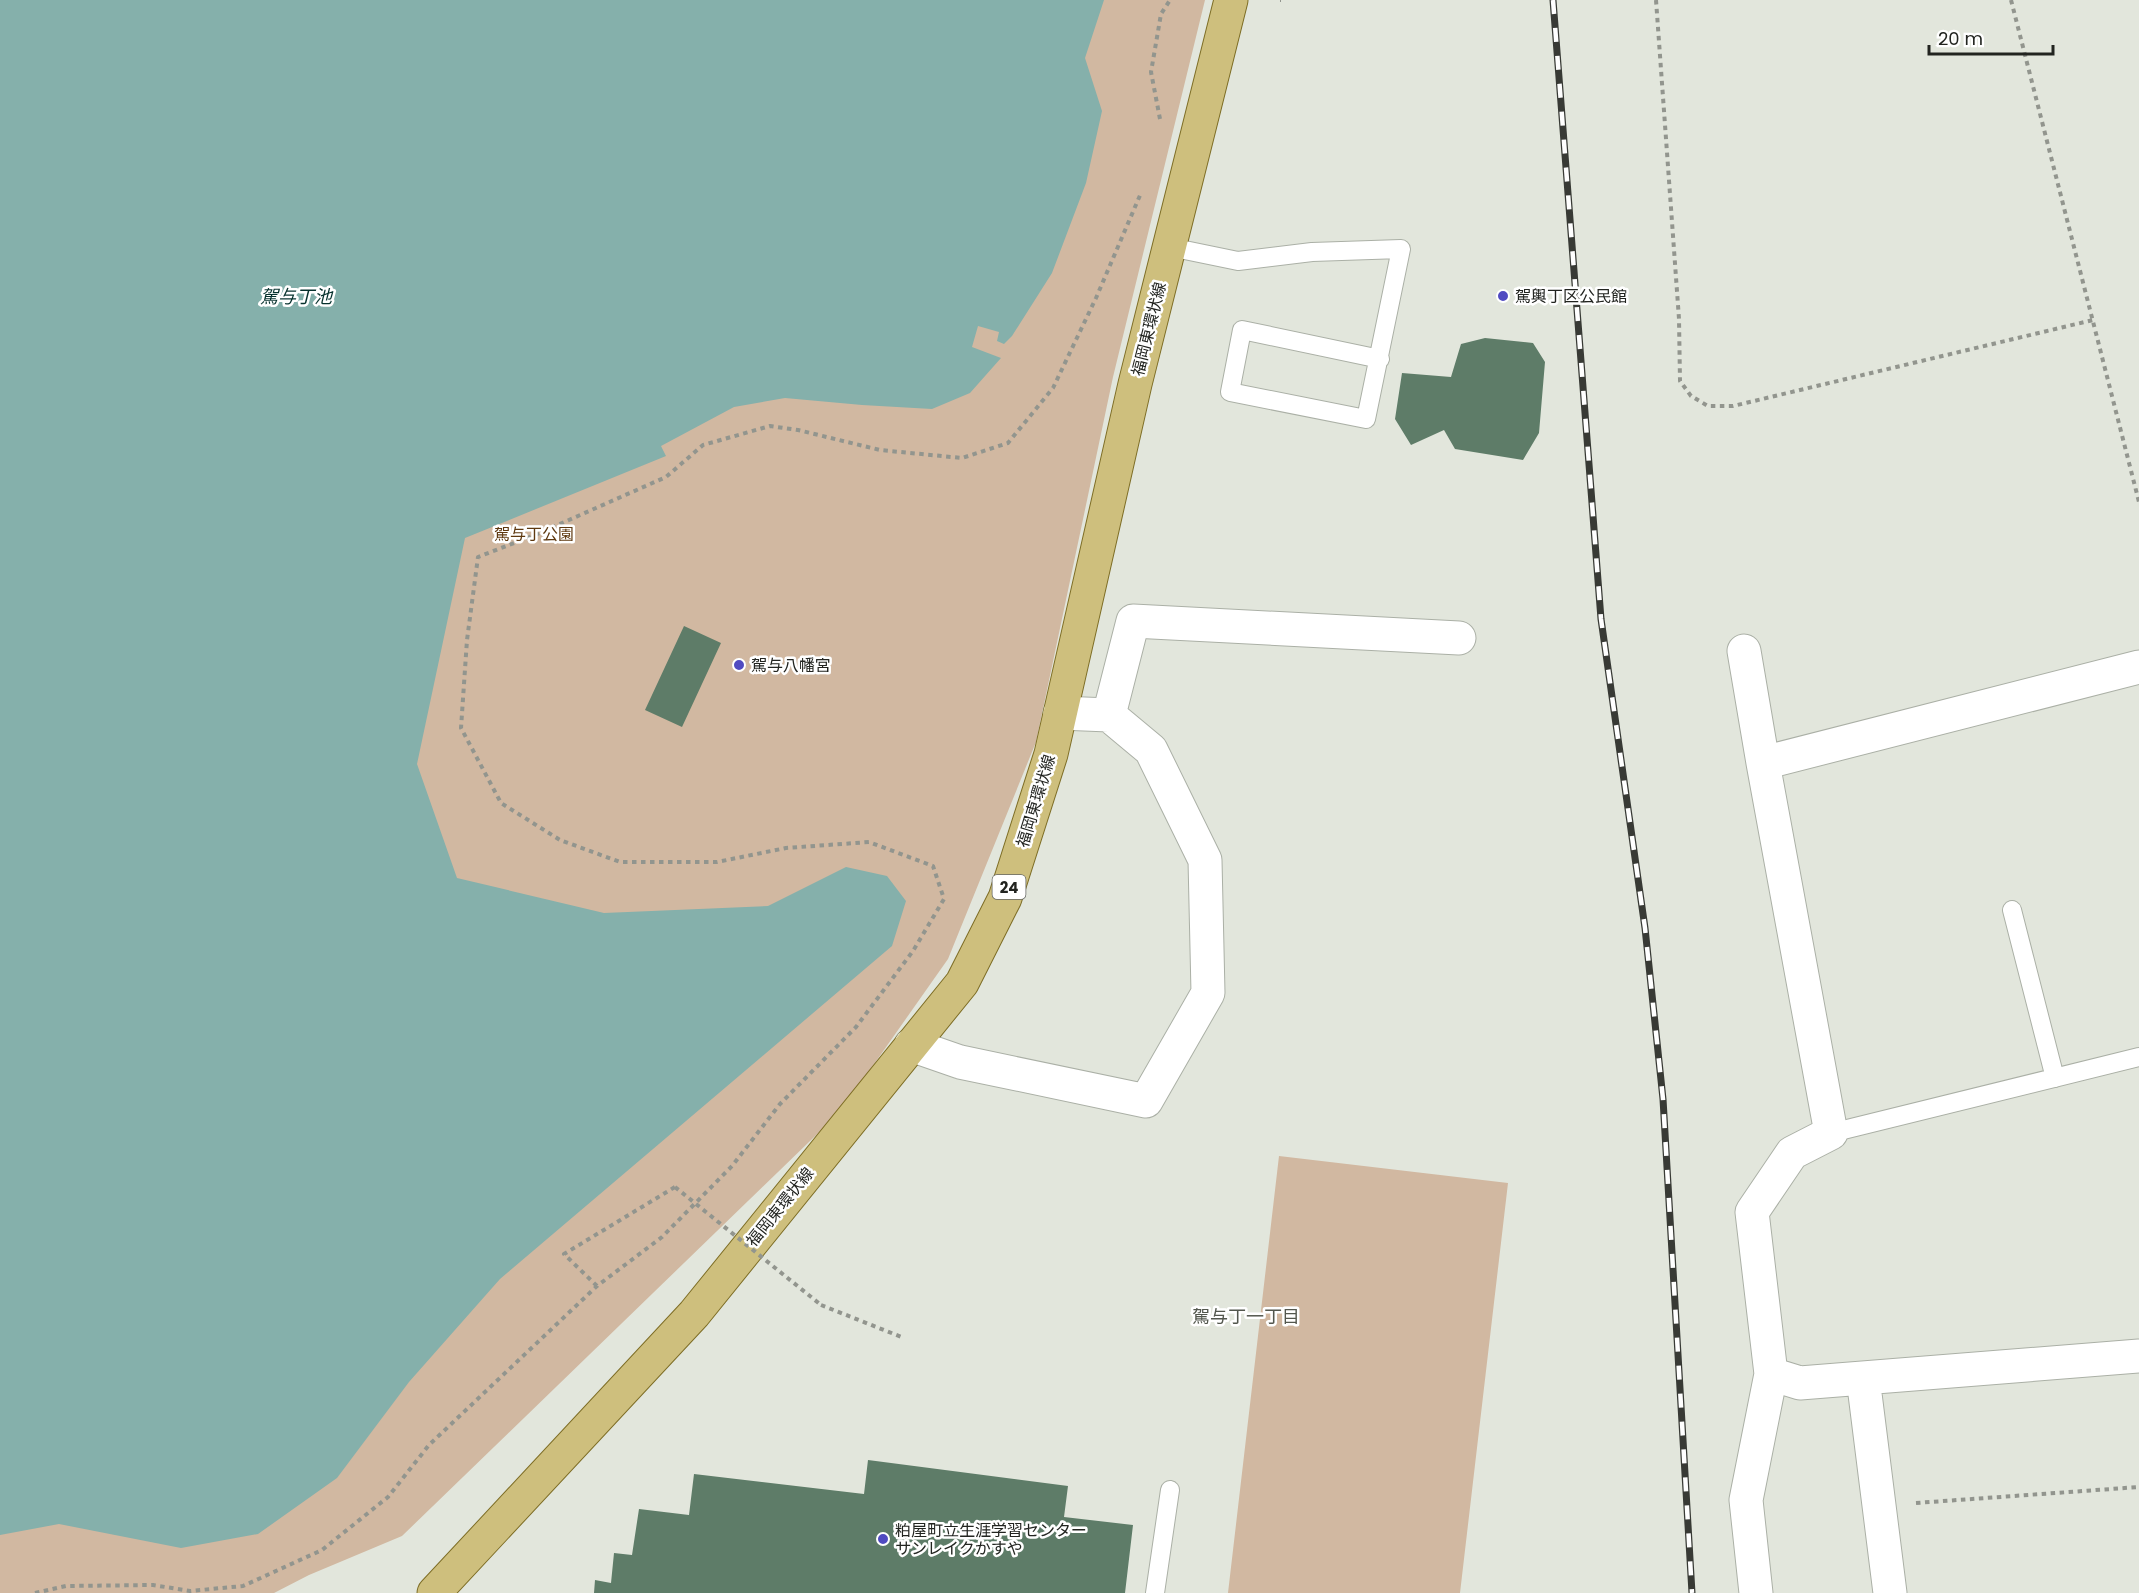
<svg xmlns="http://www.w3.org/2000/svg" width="2139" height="1593" viewBox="0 0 2139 1593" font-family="Poppins,'Noto Sans JP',sans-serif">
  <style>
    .green { fill: #d1b8a1 }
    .water { fill: #85b0ab }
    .building { fill: #5e7c68 }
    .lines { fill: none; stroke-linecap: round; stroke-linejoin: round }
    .service-casing { stroke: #abb0a6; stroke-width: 20 }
    .minor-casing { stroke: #abb0a6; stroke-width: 35 }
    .primary-casing { stroke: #7d6d25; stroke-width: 35 }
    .path { stroke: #92958e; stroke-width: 4; stroke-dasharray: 4.5 4.5; stroke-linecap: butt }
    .service { stroke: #fff; stroke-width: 18 }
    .minor { stroke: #fff; stroke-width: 33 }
    .primary { stroke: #cebf7d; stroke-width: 33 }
    .rail-casing { stroke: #383a35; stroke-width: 7 }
    .rail { stroke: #fff; stroke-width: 4.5; stroke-dasharray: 14; stroke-linecap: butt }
    .path-bridge { stroke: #92958e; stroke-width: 4; stroke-dasharray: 4.5 4.5; stroke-linecap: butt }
    .poi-dot { fill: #504ac1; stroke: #fff; stroke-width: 2 }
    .labels { text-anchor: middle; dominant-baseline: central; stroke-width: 5; stroke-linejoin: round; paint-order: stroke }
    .shield { fill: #fff; stroke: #646663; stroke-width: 1.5 }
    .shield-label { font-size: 15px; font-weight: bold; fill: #222420 }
    .poi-label { font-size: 16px; fill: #222420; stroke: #fff; text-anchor: start }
    .street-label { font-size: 16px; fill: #222420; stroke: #fff }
    .park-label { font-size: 16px; fill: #5e380f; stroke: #fff }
    .water-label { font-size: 18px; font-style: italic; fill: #06312d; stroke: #fff }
    .neighbourhood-label { font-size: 18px; fill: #53574e; stroke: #fff }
  </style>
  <rect width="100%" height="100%" fill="#e2e6dc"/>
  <!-- green -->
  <path class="green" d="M0 0H1205L1113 377 1036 742 948 959 841 1111 402 1536 309 1575 274 1593H0Z
    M1279 1156 1508 1183 1460 1593H1228Z"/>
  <!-- water -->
  <path class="water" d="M0 0H1104L1085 58 1102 111 1086 183 1052 273 1012 336 1004 344 997 341 999 332 978 326 972 347 1001 358 970 393 932 409 862 405 785 398 734 407 661 446 666 456 465 538 417 764 457 878 604 913 768 906 846 867 887 876 906 901 892 946 500 1279 409 1382 337 1478 258 1534 181 1548 59 1524 0 1535Z"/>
  <!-- building -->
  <path class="building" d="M1485 338 1533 343 1545 362 1539 433 1523 460 1455 449 1444 430 1411 445 1395 419 1402 373 1451 377 1461 344Z
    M684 626 721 643 682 727 645 710Z
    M868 1460 1068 1486 1064 1517 1133 1525 1125 1593H594L595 1580 611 1583 614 1553 632 1555 639 1509 689 1515 694 1474 864 1494Z"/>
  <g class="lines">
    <defs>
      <path id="service" d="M1170 247 1238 261 1312 252 1401 249 1366 419 1230 392 1242 330 1380 359
        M2012 910 2055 1078
        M1831 1133 2139 1057
        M1155 1593 1170 1490"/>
      <path id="minor" d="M1744 651 1763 763
        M1109 715 1133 621 1459 638
        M911 1045 960 1062 1146 1101 1208 993 1205 860 1151 750 1109 715 1060 713
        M1771 1374 1800 1383 2139 1356
        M1863 1378 1890 1593
        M1756 1593 1746 1500 1771 1374 1752 1212 1792 1153 1831 1133 1763 763 2139 667"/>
      <path id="primary" d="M434 1593 694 1314 962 983 1005 898 1051 754 1135 384 1231 0"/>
    </defs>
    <!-- service casing -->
    <use href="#service" class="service-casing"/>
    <!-- minor casing -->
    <use href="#minor" class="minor-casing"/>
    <!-- primary casing -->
    <use href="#primary" class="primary-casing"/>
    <!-- path -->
    <path class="path" d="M1280 0H1281
      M1656 0 1679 319 1680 381 1691 396 1708 406H1733L2093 320
      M2011 0 2139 502
      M1160 119 1151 72 1161 14 1170 0
      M597 1286 564 1254 675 1187
      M821 1305 904 1338
      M1916 1503 2139 1487
      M35 1593 66 1586 153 1585 190 1591 243 1586 322 1550 388 1497 429 1445 597 1286 662 1237 732 1166 780 1104 856 1027 913 951 944 899 933 866 869 842 786 848 717 862H620L560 840 501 803 461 728 467 640 478 557 535 535 666 477 703 445 770 426 798 430 880 450 962 458 1008 443 1053 388 1096 298 1141 193"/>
    <!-- service -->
    <use href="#service" class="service"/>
    <!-- minor -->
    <use href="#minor" class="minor"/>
    <!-- primary -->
    <use href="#primary" class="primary"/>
    <defs>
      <path id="rail" d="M1553 0 1601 619 1645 928 1663 1099 1692 1593"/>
    </defs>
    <!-- rail casing -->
    <use href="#rail" class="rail-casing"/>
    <!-- rail -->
    <use href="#rail" class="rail"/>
    <!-- path-bridge -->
    <path class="path-bridge" d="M675 1187 821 1305"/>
  </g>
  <!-- markers -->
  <g class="poi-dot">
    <circle cx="1503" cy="296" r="6"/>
    <circle cx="739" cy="665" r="6"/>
    <circle cx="883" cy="1539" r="6"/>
  </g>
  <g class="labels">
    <!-- shield labels -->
    <rect class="shield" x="992.5" y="875" width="33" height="24" rx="4.5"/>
    <g class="shield-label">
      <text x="1009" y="887">24</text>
    </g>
    <!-- poi labels -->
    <g class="poi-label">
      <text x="1515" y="296">駕輿丁区公民館</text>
      <text x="751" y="665">駕与八幡宮</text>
      <text x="895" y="1530">粕屋町立生涯学習センター<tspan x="895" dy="18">サンレイクかすや</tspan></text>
    </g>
    <!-- street labels -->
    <g class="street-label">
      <text transform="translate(1149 329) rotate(-76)">福岡東環状線</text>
      <text transform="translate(1036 801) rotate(-73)">福岡東環状線</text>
      <text transform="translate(780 1207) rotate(-51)">福岡東環状線</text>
    </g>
    <!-- park labels -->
    <g class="park-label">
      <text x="534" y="534">駕与丁公園</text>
    </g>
    <!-- water labels -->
    <g class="water-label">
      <text x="296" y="296">駕与丁池</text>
    </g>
    <!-- neighbourhood labels -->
    <g class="neighbourhood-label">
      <text x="1246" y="1316">駕与丁一丁目</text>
    </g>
  </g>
  <!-- scale -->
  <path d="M1929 45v9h124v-9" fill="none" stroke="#222420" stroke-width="3"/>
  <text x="1938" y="45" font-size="18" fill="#222420" stroke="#ffffff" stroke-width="4.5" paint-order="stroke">20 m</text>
</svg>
